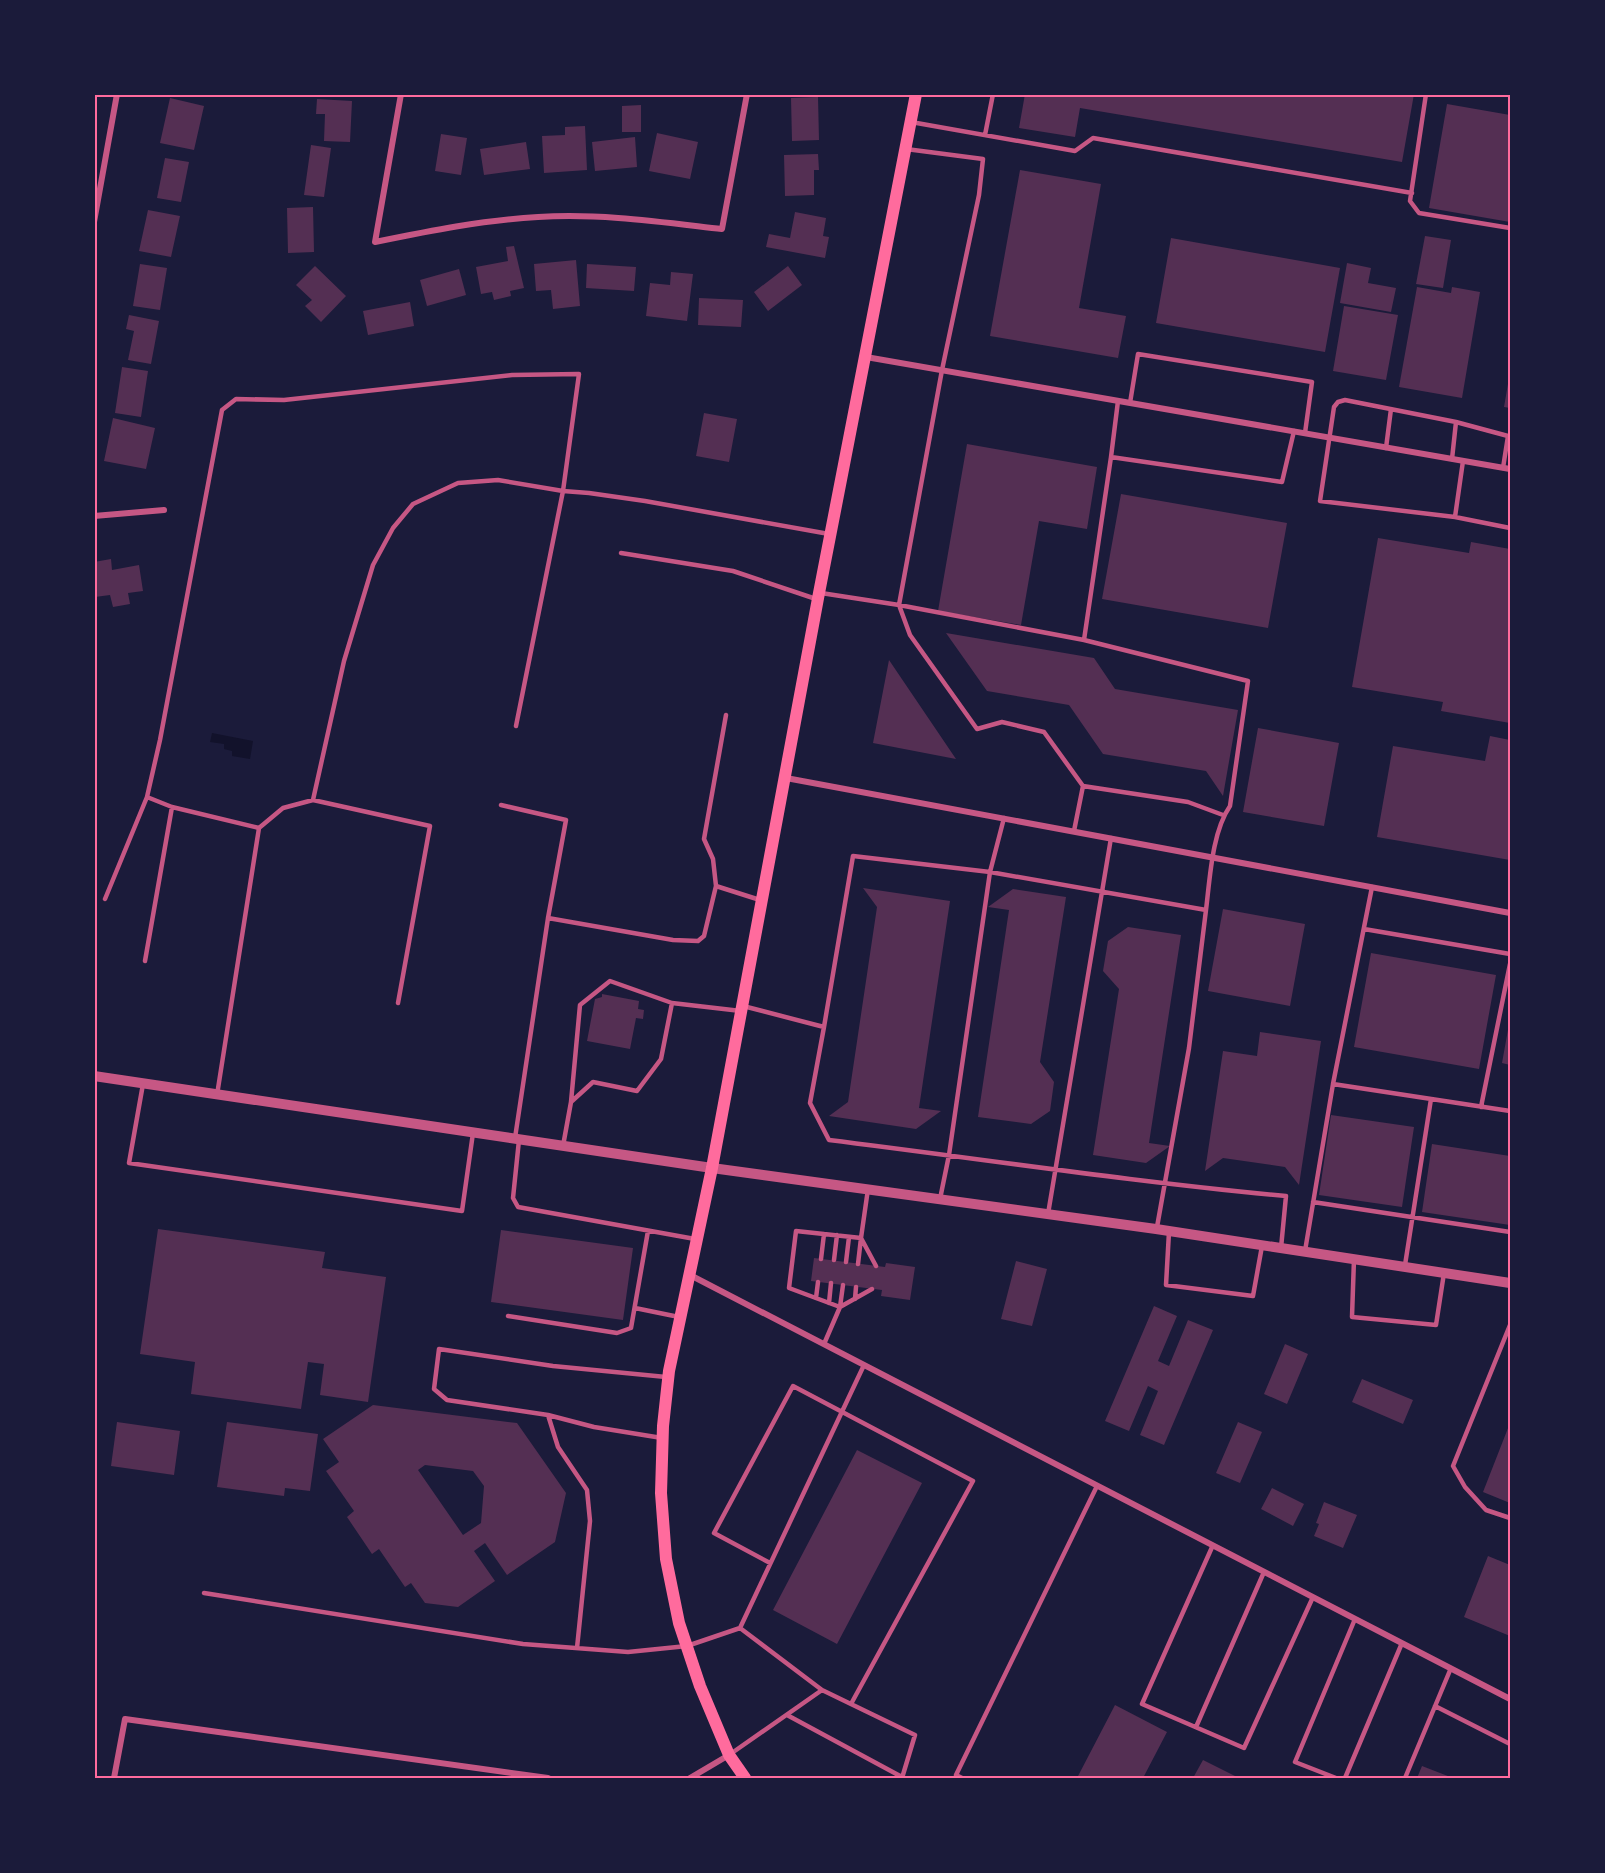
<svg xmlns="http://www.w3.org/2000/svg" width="1605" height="1873" viewBox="0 0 1605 1873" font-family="'Open Sans',sans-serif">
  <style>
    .water { fill: #12122b }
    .building { fill: #542f53; fill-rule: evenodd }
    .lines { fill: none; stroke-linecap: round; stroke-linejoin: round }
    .service { stroke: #c65784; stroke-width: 4.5 }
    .minor { stroke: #c65784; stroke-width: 6 }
    .tertiary { stroke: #c65784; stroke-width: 10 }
    .secondary { stroke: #ff6b9d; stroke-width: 12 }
    .neatline { fill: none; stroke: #ff6b9d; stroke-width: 2 }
  </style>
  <rect width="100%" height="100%" fill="#1b1b3a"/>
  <!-- water -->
  <path class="water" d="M212 733 253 741 250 759 232 756V751L224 749V744L210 742Z"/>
  <!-- building -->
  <path class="building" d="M1025 94H1414L1402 162 1080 108 1075 137 1019 128Z
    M818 97 819 140 792 141 791 98Z
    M170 98 204 106 194 150 160 143Z
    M317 99 352 101 350 142 324 141 325 114H316Z
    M1447 104 1510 115V222L1429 208Z
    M641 105V132H622V106Z
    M585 126 587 170 544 173 542 136 565 135V127Z
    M657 133 698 142 690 179 649 171Z
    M441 134 467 138 461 175 435 171Z
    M635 137 637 167 595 171 592 142Z
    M526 142 530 169 484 175 480 149Z
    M311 145 331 148 324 197 304 195Z
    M818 154 819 170H814V195L785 196 784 155Z
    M165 158 189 162 181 202 157 198Z
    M1020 170 1101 184 1079 308 1126 316 1118 358 990 336Z
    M313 207 314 252 288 253 287 208Z
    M148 210 180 216 171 257 139 251Z
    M795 212 826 218 823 236 829 237 825 258 766 247 769 234 790 238Z
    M1425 236 1451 240 1443 288 1416 284Z
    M1171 238 1340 268 1325 352 1156 323Z
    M514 246 524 288 510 291 511 296 494 300 492 292 481 294 476 267 508 261 506 247Z
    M576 260 580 306 553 309 551 290 536 291 534 264Z
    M1347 263 1371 268 1368 283 1396 288 1391 312 1340 303Z
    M140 264 167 268 160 310 133 306Z
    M587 264 636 267 634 291 586 288Z
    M315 266 346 296 321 322 305 306 312 300 296 285Z
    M788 266 802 285 768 311 754 292Z
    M459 269 466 295 427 306 420 280Z
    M671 272 693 274 687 321 646 316 650 283 670 285Z
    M1417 287 1451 293 1452 287 1480 292 1462 398 1399 387Z
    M699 298 743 300 741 327 698 325Z
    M410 302 414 326 368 335 363 311Z
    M1344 306 1398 315 1386 380 1333 371Z
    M129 315 159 321 151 364 128 360 134 331 126 329Z
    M122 367 148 371 141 417 115 413Z
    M1509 378H1510V408L1504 407Z
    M704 413 737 419 729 462 696 456Z
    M113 418 155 428 146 469 104 461Z
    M967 444 1097 467 1087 529 1039 521 1021 625 938 611Z
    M1121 494 1287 523 1268 628 1102 599Z
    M1378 538 1469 553 1471 542 1510 549V723L1441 711 1443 702 1352 687Z
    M111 559 112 570 139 565 143 591 128 593 130 604 113 607 110 595 95 597 94 562Z
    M946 633 1094 658 1115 689 1238 710 1223 796 1206 771 1103 754 1069 705 987 691Z
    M889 660 956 759 873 743Z
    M1258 728 1339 743 1324 826 1243 812Z
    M1490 736 1510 740V860L1377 837 1393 746 1485 761Z
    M863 888 950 901 919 1108 941 1111 916 1129 829 1116 848 1102 877 907Z
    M1013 889 1066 897 1040 1062 1054 1082 1050 1111 1031 1124 978 1117 1009 910 988 907Z
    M1223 909 1305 924 1290 1006 1208 991Z
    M1128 927 1181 935 1149 1143 1170 1146 1146 1163 1093 1155 1119 989 1103 971 1108 941Z
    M1371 953 1496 975 1479 1069 1354 1047Z
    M602 994 639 1001 638 1009 644 1010 643 1019 636 1018 630 1049 587 1041 595 999 602 997Z
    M1509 1024H1510V1065L1502 1063Z
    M1260 1032 1321 1041 1299 1185 1285 1167 1223 1158 1205 1171 1223 1051 1257 1056Z
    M1331 1115 1414 1127 1402 1207 1319 1195Z
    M1432 1144 1510 1156V1225L1422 1212Z
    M158 1229 325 1252 322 1268 386 1277 368 1402 320 1395 324 1364 308 1362 301 1409 191 1394 195 1362 140 1354Z
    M501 1230 633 1248 623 1320 491 1302Z
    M814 1258 885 1267 886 1263 915 1267 910 1300 881 1296 882 1290 811 1281Z
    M1016 1261 1047 1269 1032 1326 1001 1319Z
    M1154 1306 1177 1316 1158 1361 1169 1366 1188 1320 1213 1330 1164 1445 1140 1435 1158 1391 1148 1386 1129 1431 1105 1421Z
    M1285 1344 1308 1354 1287 1404 1264 1394Z
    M1362 1379 1413 1400 1403 1424 1352 1402Z
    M373 1405 517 1423 566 1493 555 1542 507 1575 485 1543 474 1551 495 1581 458 1607 425 1603 411 1583 405 1587 379 1549 372 1554 347 1517 354 1511 326 1471 339 1462 323 1439ZM425 1465 473 1471 484 1486 481 1523 463 1535 418 1470Z
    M117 1422 180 1431 174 1475 111 1466Z
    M227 1422 318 1434 310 1491 285 1488 284 1496 217 1487Z
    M1238 1422 1262 1432 1240 1483 1216 1473Z
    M1510 1423V1503L1483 1492Z
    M857 1450 922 1483 837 1644 773 1610Z
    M1272 1488 1304 1504 1293 1526 1261 1509Z
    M1324 1502 1357 1515 1343 1548 1314 1536 1319 1524 1316 1523Z
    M1488 1556 1510 1565V1636L1464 1617Z
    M1115 1705 1167 1732 1143 1778H1077Z
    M1203 1760 1239 1778H1193Z
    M1422 1766 1453 1778H1417Z"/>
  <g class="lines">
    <!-- service -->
    <path class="service" d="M1426 94 1410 201 1419 213 1510 228
      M911 122 1075 151 1093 138 1412 193
      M985 135 993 94
      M906 149 983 159 979 195 942 370 899 605 910 635 977 729 1002 722 1044 732 1083 786
      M1118 401 1111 457 1282 482 1294 431
      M1130 403 1138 354 1312 382 1305 433
      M1456 422 1508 436
      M1386 448 1391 409
      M1452 459 1456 422 1345 400 1338 402 1334 407 1320 501 1455 517
      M1463 461 1455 517 1510 528
      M1503 468 1508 436 1510 437
      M621 553 733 571 816 599
      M821 593 899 605 1084 640 1111 457
      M726 715 704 839 713 859 716 886 760 900
      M313 800 344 661 373 565 393 528 413 504 458 483 498 480 563 491 589 493 645 501 829 534
      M501 805 566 820 548 918 673 940 698 941 704 936 716 886
      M1074 831 1083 786 1188 802 1223 815
      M105 899 147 797
      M1364 929 1510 954
      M145 961 172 807
      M398 1003 430 826 313 800 283 808 259 828 172 807 147 797 160 740 222 410 236 399 284 400 512 375 579 374 563 491 516 726
      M743 1006 824 1027 810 1103 829 1140C982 1159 1134 1182 1286 1196L1281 1248
      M824 1027 853 856 990 872 1206 910C1210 878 1212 832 1230 806L1248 681 1084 640
      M143 1084 129 1163 462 1211 473 1133
      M1333 1084 1372 887
      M217 1095 259 828
      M571 1102 580 1005 610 981 672 1003
      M1481 1107 1510 964
      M515 1138 548 918
      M519 1140 513 1198 518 1207 695 1239
      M563 1146 571 1102 593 1082 637 1091 661 1059 672 1003 741 1011
      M940 1199 949 1155 990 872 1004 818
      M1313 1202 1510 1232
      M1048 1214 1111 838
      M1157 1227 1189 1048 1206 910
      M1169 1232 1166 1285 1253 1296 1262 1246
      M861 1238 876 1266
      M1305 1251 1333 1084 1510 1111
      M821 1259 824 1234
      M1354 1259 1352 1317 1436 1325 1444 1273
      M834 1260 837 1235
      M846 1262 849 1237
      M858 1264 861 1238
      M1405 1265 1431 1099
      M816 1298 818 1282
      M855 1299 856 1287
      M829 1303 831 1283
      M840 1307 872 1289
      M840 1307 843 1285
      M635 1308 679 1317
      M508 1316 617 1333 631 1328 648 1231
      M1510 1325 1453 1466 1465 1487 1486 1510 1510 1518
      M824 1344 840 1307 789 1288 796 1231 861 1238 868 1189
      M548 1415 558 1447 587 1490 590 1521 577 1648
      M662 1438 594 1427 548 1415 447 1400 434 1389 439 1349 553 1366 666 1377
      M1213 1545 1142 1704 1244 1748 1313 1597
      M770 1563 714 1533 793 1386 973 1481 851 1704
      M204 1593 523 1644 628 1652 687 1646 740 1628 864 1365
      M822 1690 915 1735 902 1778
      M1435 1706 1510 1744
      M787 1715 902 1777
      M1196 1727 1264 1572
      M729 1755 822 1690 740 1628
      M962 1778 956 1775 1097 1486
      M1336 1778 1295 1762 1355 1619
      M1345 1778 1402 1643
      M1405 1778 1451 1668"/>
    <!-- minor -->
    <path class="minor" d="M401 94 375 242C429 231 483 220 538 217 600 213 661 222 722 229L747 94
      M94 222 117 94
      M866 357 1510 469
      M94 516 164 510
      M786 778 1510 913
      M690 1275 1510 1699
      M114 1778 125 1719 548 1778
      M690 1778 729 1755"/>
    <!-- tertiary -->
    <path class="tertiary" d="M94 1076 712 1168 1156 1229 1510 1283"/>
    <!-- secondary -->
    <path class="secondary" d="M745 1778 729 1755 700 1686 679 1623 666 1559 661 1493 663 1426 669 1371 712 1168 819 593 916 94"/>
  </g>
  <!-- border -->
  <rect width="1605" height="1873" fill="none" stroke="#1b1b3a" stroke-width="192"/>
  <rect x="96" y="96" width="1413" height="1681" class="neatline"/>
</svg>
